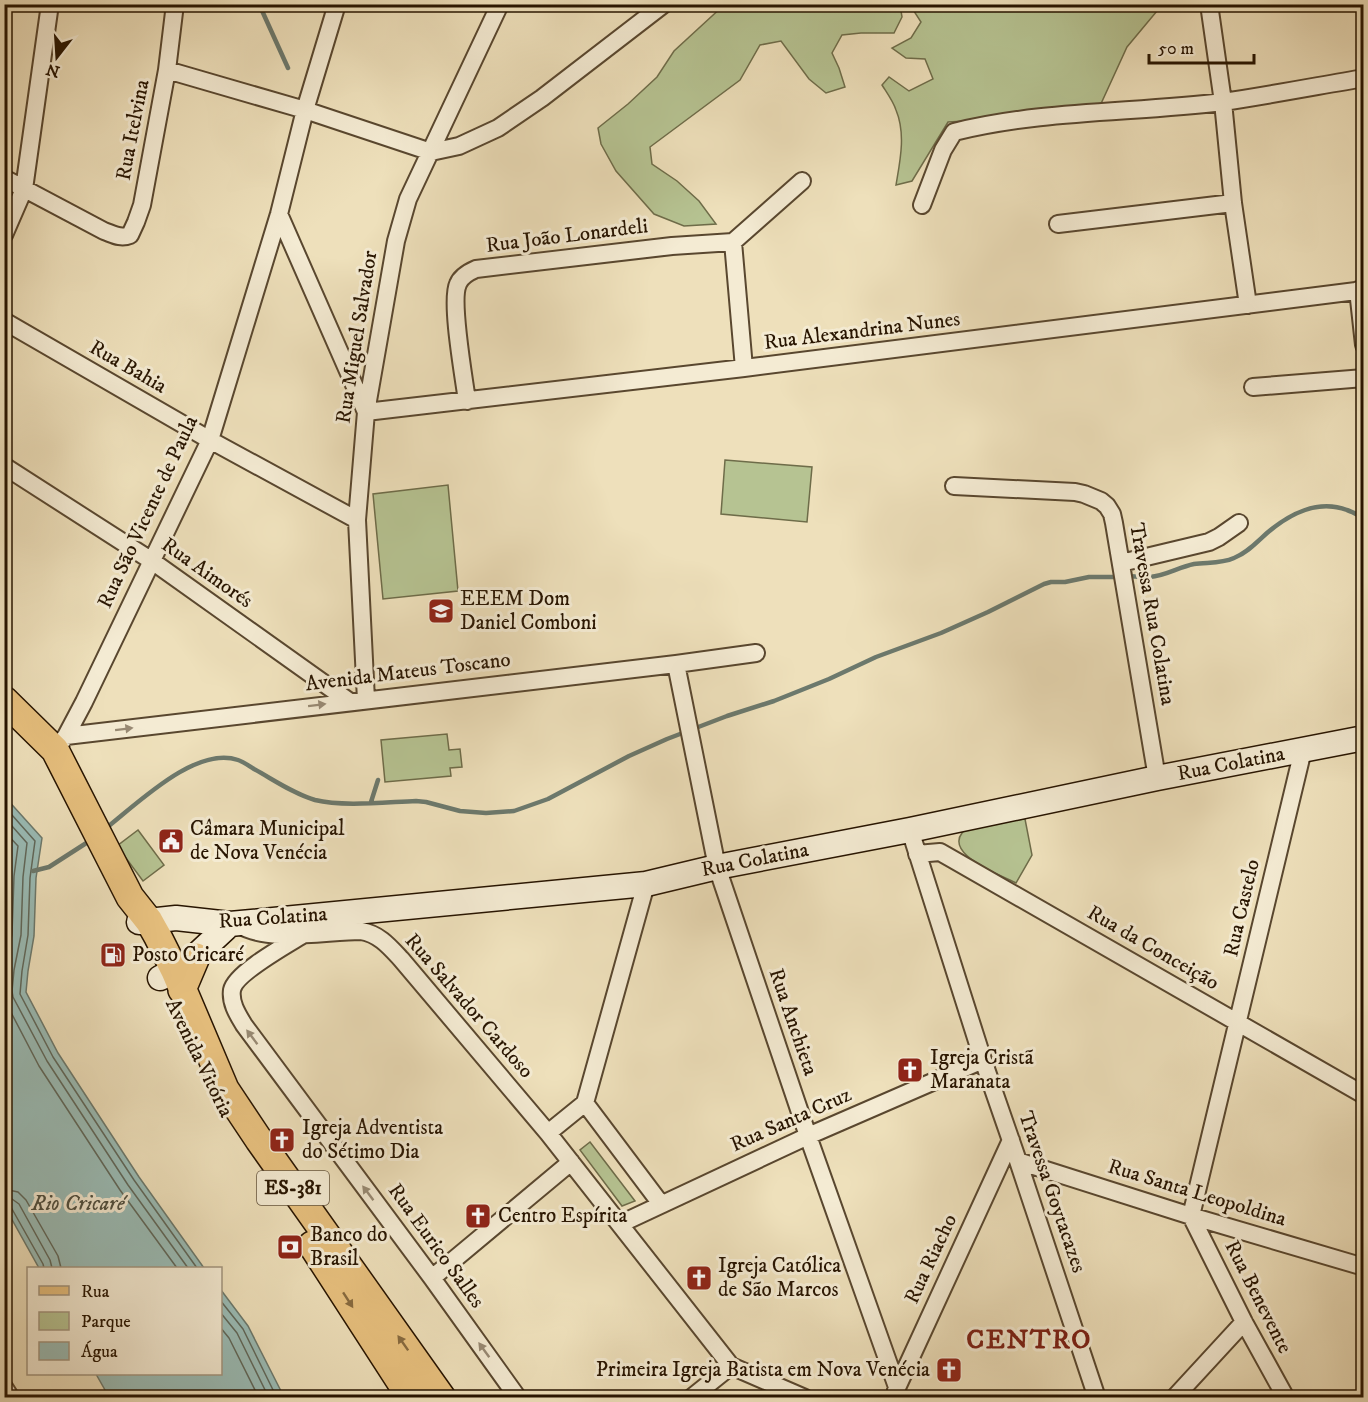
<svg xmlns="http://www.w3.org/2000/svg" width="1368" height="1402" viewBox="0 0 1368 1402" font-family="'IM FELL DW Pica',serif">
  <style>
    .green { fill: #b6c392; stroke: #6e6c49; stroke-width: 1.5 }
    .water { fill: #9abcb6; stroke: #6c796d; stroke-width: 1.5 }
    .lines { fill: none; stroke-linecap: round; stroke-linejoin: round }
    .shore { stroke: #60685b; stroke-width: 1.5 }
    .stream { stroke: #6c796d; stroke-width: 4.5 }
    .minor-casing { stroke: #59472f; stroke-width: 20 }
    .secondary-casing { stroke: #271400; stroke-width: 27 }
    .primary-casing { stroke: #271400; stroke-width: 30 }
    .minor { stroke: #f4ebd3; stroke-width: 16 }
    .secondary { stroke: #f4ebd3; stroke-width: 24 }
    .primary { stroke: #e7c07e; stroke-width: 27 }
    .oneway { fill: #988a74 }
    .oneway2 { fill: #876a3f }
    .labels { text-anchor: middle; dominant-baseline: central; stroke-width: 6; stroke-linejoin: round; paint-order: stroke }
    .shield { fill: #f4ebd3; stroke: #64543f; stroke-width: 1.5 }
    .shield-label { font-size: 20px; font-weight: bold; fill: #271400 }
    .street-label { font-size: 21px; fill: #271400; stroke: #f4ebd3 }
    .poi-label { font-size: 21px; fill: #271400; stroke: #f4ebd3; text-anchor: start }
    .water-label { font-size: 22px; font-style: italic; fill: #4f4f40; stroke: #f4ebd3 }
    .district-label { font-size: 27px; font-weight: bold; letter-spacing: 1.5px; fill: #7a1f14; stroke: #f4ebd3 }
  </style>
  <rect width="100%" height="100%" fill="#eee0bb"/>
  <filter id="stains"><feTurbulence type="fractalNoise" baseFrequency=".00333" numOctaves="4"/><feColorMatrix values="0 0 0 0 .2 0 0 0 0 .09 0 0 0 0 .02 0 0 0 .5 -.17"/></filter>
  <radialGradient id="worn" r=".72"><stop offset=".6" stop-color="#630" stop-opacity="0"/><stop offset="1" stop-color="#630" stop-opacity=".3"/></radialGradient>
  <!-- green -->
  <path class="green" d="M724 5H900L902 17 894 33H861L842 35 832 53 839 68 845 87 826 93 809 79 781 41 760 45 740 80 650 147 652 164 677 181 699 201 716 224 684 226 654 214 616 171 601 144 598 128 628 104 657 77 674 51Z
    M904 5H1162L1127 47 1099 108 1003 119 948 122 912 181 896 185C900 161 906 134 896 110 893 101 887 93 882 85L889 77 909 91 933 79 925 59 906 58 892 48 911 38 921 22 912 8Z
    M725 460 812 467 807 522 721 514Z
    M448 485 458 591 383 599 373 494Z
    M447 734 449 750 460 749 462 767 450 768 451 776 385 782 381 740Z
    M1025 819 1032 855 1016 883C998 874 932 850 971 825Z
    M138 830 164 865 143 881 117 846Z
    M590 1142 635 1201 622 1206 580 1150Z"/>
  <!-- water -->
  <path class="water" d="M5 797 42 838 36 878 34 936 28 971 26 992 58 1053 139 1177 204 1268H39L5 1207Z
    M221 1290 248 1326 284 1397H109L96 1374H220Z"/>
  <g class="lines">
    <!-- shore -->
    <path class="shore" d="M4 806 35 841 30 878 28 935 22 971 20 994 53 1057 134 1180 197 1268
      M4 817 27 843 23 877 21 935 14 970 12 991 13 997 47 1061 128 1185 188 1268
      M4 831 18 846 14 876 12 934 4 979
      M4 999 39 1066 120 1190 177 1268
      M4 1189 18 1192 26 1200 58 1256 61 1268
      M4 1198 12 1199 19 1204 50 1260 52 1268
      M4 1205 9 1206 12 1209 43 1264 44 1268
      M220 1300 243 1329 277 1398
      M220 1312 237 1333 269 1398
      M220 1327 229 1338 259 1398"/>
    <!-- stream -->
    <path class="stream" d="M259 4 288 68
      M1127 576C1134 576 1142 578 1150 577 1165 576 1179 567 1194 564 1207 562 1221 564 1234 558 1247 553 1257 542 1267 533 1289 514 1318 499 1347 510 1353 512 1358 515 1364 518
      M371 802 378 780
      M105 829C136 805 196 745 238 760 244 762 249 766 254 769 274 780 294 794 315 800 343 807 387 802 416 801L426 802 460 811 486 813 514 811 548 799 629 756 667 739 727 716 774 701 829 679 876 657 941 633 988 612 1044 584 1051 582H1065L1089 577H1118
      M33 871 49 867 91 840"/>
    <defs>
      <path id="minor" d="M1209 4 1223 102 1233 203 1248 305
        M167 70 305 110 431 152 459 146 498 128 542 98 664 4
        M4 178 104 231C113 234 120 239 130 235L136 222 142 205 167 70 175 4
        M922 205 943 150 954 132C1042 110 1134 113 1223 102 1270 95 1317 86 1364 78
        M279 214 366 412 744 368 1364 290
        M1058 224 1233 203
        M4 235 24 189 50 4
        M1358 290 1364 345
        M4 321 210 440 357 520
        M744 368 733 242 802 181
        M1253 387 1364 378
        M467 401C464 378 450 301 458 284 461 276 469 272 476 269L672 246 733 242
        M4 466 152 561 350 702
        M954 486 1075 492 1084 494 1101 501 1107 506 1112 514 1114 523 1157 778
        M1121 563 1209 542 1219 537 1239 523
        M676 664 717 867 808 1136 897 1387
        M366 700 357 520 366 412 396 241 408 199 500 4
        M66 736 676 664 756 653
        M55 750 66 736 84 702 210 440 279 214 305 110 337 4
        M910 830 983 1060 1018 1161 1097 1398
        M917 854 940 852 954 860 1364 1095
        M239 925C269 943 326 931 361 931 379 934 389 946 401 959L548 1133 731 1366 805 1398
        M304 934C288 944 235 973 232 990 230 1003 238 1015 244 1025L432 1278 518 1398
        M585 1103 661 1204
        M548 1133 585 1103 646 884
        M1018 1161 1191 1216 1364 1267
        M620 1224 808 1136 983 1060
        M432 1278 571 1162
        M4 1387 11 1398
        M896 1390 1011 1140
        M691 1398 731 1366
        M1174 1398 1244 1322
        M1286 1398 1244 1322 1191 1216 1303 750"/>
      <path id="secondary" d="M139 922 176 918 230 924 646 884 717 867 910 830 1157 778 1364 738
        M160 978 187 964 230 924"/>
      <path id="primary" d="M4 700 55 750 130 897 149 921 158 937 175 971 225 1089 259 1140 442 1398
        M182 990 196 957
        M312 1245 411 1398"/>
    </defs>
    <!-- minor casing -->
    <use href="#minor" class="minor-casing"/>
    <!-- secondary casing -->
    <use href="#secondary" class="secondary-casing"/>
    <!-- primary casing -->
    <use href="#primary" class="primary-casing"/>
    <!-- minor -->
    <use href="#minor" class="minor"/>
    <!-- secondary -->
    <use href="#secondary" class="secondary"/>
    <!-- primary -->
    <use href="#primary" class="primary"/>
  </g>
  <!-- one-way arrows -->
  <defs><path id="oneway-solid" d="M-6-.8H1V-3.2L6.5 0L1 3.2V.8H-6Z" transform="scale(1.5)"/></defs>
  <g class="oneway">
    <use href="#oneway-solid" transform="translate(317 705) rotate(-7)"/>
    <use href="#oneway-solid" transform="translate(124 729) rotate(-7)"/>
    <use href="#oneway-solid" transform="translate(252 1037) rotate(-127)"/>
    <use href="#oneway-solid" transform="translate(368 1193) rotate(-127)"/>
    <use href="#oneway-solid" transform="translate(484 1350) rotate(-126)"/>
  </g>
  <g class="oneway2">
    <use href="#oneway-solid" transform="translate(348 1300) rotate(57)"/>
    <use href="#oneway-solid" transform="translate(403 1343) rotate(-125)"/>
  </g>
  <!-- icons -->
  <defs>
    <symbol id="school-square" viewBox="-11 -11 22 22"><rect x="-9" y="-9" width="18" height="18" rx="4" fill="#8f2418" stroke="#f4ebd3"/><path d="M0-5L7-2L0 1L-7-2ZM-4 1L0 2.5L4 1V4Q0 6-4 4Z" fill="#fff"/></symbol>
    <symbol id="civic-square" viewBox="-11 -11 22 22"><rect x="-9" y="-9" width="18" height="18" rx="4" fill="#8f2418" stroke="#f4ebd3"/><path d="M-.6-6.5H3V-4.5H.6V-3L4-1V1h2V6H-6V1h2V-1L-.6-3ZM-1.2 2.5V6h2.4V2.5Z" fill="#fff"/></symbol>
    <symbol id="fuel-square" viewBox="-11 -11 22 22"><rect x="-9" y="-9" width="18" height="18" rx="4" fill="#8f2418" stroke="#f4ebd3"/><path d="M-5.5-6h7V0h2V4h1.3V-2.5L3-4.5l.8-.8L6-3V5H2.5V1h-1V6h-7ZM-4.2-4.7v3.2H.2V-4.7Z" fill="#fff"/></symbol>
    <symbol id="church-square" viewBox="-11 -11 22 22"><rect x="-9" y="-9" width="18" height="18" rx="4" fill="#8f2418" stroke="#f4ebd3"/><path d="M-1.2-6h2.4v3.5h3.3v2.4h-3.3V6h-2.4V-.1h-3.3v-2.4h3.3Z" fill="#fff"/></symbol>
    <symbol id="bank-square" viewBox="-11 -11 22 22"><rect x="-9" y="-9" width="18" height="18" rx="4" fill="#8f2418" stroke="#f4ebd3"/><path d="M-6-4H6V4H-6ZM0-2.3a2.3 2.3 0 1 0 0 4.6a2.3 2.3 0 1 0 0-4.6Z" fill="#fff"/></symbol>
  </defs>
  <g fill-rule="evenodd">
    <use href="#school-square" x="426" y="596" width="30" height="30"/>
    <use href="#civic-square" x="156" y="826" width="30" height="30"/>
    <use href="#fuel-square" x="98" y="940" width="30" height="30"/>
    <use href="#church-square" x="895" y="1055" width="30" height="30"/>
    <use href="#church-square" x="267" y="1125" width="30" height="30"/>
    <use href="#church-square" x="463" y="1201" width="30" height="30"/>
    <use href="#bank-square" x="275" y="1232" width="30" height="30"/>
    <use href="#church-square" x="684" y="1263" width="30" height="30"/>
    <use href="#church-square" x="934" y="1355" width="30" height="30"/>
  </g>
  <g class="labels">
    <!-- shield labels -->
    <rect class="shield" x="257" y="1171" width="72" height="34" rx="4.5"/>
    <g class="shield-label">
      <text x="293" y="1188">ES-381</text>
    </g>
    <!-- street labels -->
    <g class="street-label">
      <text transform="translate(133 130) rotate(-79)">Rua Itelvina</text>
      <text transform="translate(567 236) rotate(-7)">Rua João Lonardeli</text>
      <text transform="translate(862 331) rotate(-7)">Rua Alexandrina Nunes</text>
      <text transform="translate(357 337) rotate(-81)">Rua Miguel Salvador</text>
      <text transform="translate(128 367) rotate(30)">Rua Bahia</text>
      <text transform="translate(148 512) rotate(-65)">Rua São Vicente de Paula</text>
      <text transform="translate(207 573) rotate(35)">Rua Aimorés</text>
      <text transform="translate(1152 614) rotate(80)">Travessa Rua Colatina</text>
      <text transform="translate(408 672) rotate(-7)">Avenida Mateus Toscano</text>
      <text transform="translate(1231 764) rotate(-11)">Rua Colatina</text>
      <text transform="translate(755 860) rotate(-11)">Rua Colatina</text>
      <text transform="translate(1242 908) rotate(-77)">Rua Castelo</text>
      <text transform="translate(273 918) rotate(-4)">Rua Colatina</text>
      <text transform="translate(1153 948) rotate(30)">Rua da Conceição</text>
      <text transform="translate(469 1006) rotate(49)">Rua Salvador Cardoso</text>
      <text transform="translate(793 1022) rotate(71)">Rua Anchieta</text>
      <text transform="translate(199 1058) rotate(64)">Avenida Vitória</text>
      <text transform="translate(791 1120) rotate(-24)">Rua Santa Cruz</text>
      <text transform="translate(1052 1192) rotate(71)">Travessa Goytacazes</text>
      <text transform="translate(1197 1193) rotate(17)">Rua Santa Leopoldina</text>
      <text transform="translate(436 1246) rotate(54)">Rua Eurico Salles</text>
      <text transform="translate(931 1259) rotate(-65)">Rua Riacho</text>
      <text transform="translate(1258 1297) rotate(63)">Rua Benevente</text>
    </g>
    <!-- poi labels -->
    <g class="poi-label">
      <text x="460" y="599">EEEM Dom<tspan x="460" dy="24">Daniel Comboni</tspan></text>
      <text x="190" y="829">Câmara Municipal<tspan x="190" dy="24">de Nova Venécia</tspan></text>
      <text x="132" y="955">Posto Cricaré</text>
      <text x="930" y="1058">Igreja Cristã<tspan x="930" dy="24">Maranata</tspan></text>
      <text x="302" y="1128">Igreja Adventista<tspan x="302" dy="24">do Sétimo Dia</tspan></text>
      <text x="498" y="1216">Centro Espírita</text>
      <text x="310" y="1235">Banco do<tspan x="310" dy="24">Brasil</tspan></text>
      <text x="718" y="1266">Igreja Católica<tspan x="718" dy="24">de São Marcos</tspan></text>
      <text x="930" y="1370" text-anchor="end">Primeira Igreja Batista em Nova Venécia</text>
    </g>
    <!-- water labels -->
    <g class="water-label">
      <text x="78" y="1203">Rio Cricaré</text>
    </g>
    <!-- district labels -->
    <g class="district-label">
      <text x="1029" y="1340">CENTRO</text>
    </g>
  </g>
  <!-- margin -->
  <rect width="1368" height="1402" fill="none" stroke="#eee0bb" stroke-width="24"/>
  <rect x="6" y="6" width="1356" height="1390" fill="none" stroke="#271400" stroke-width="3"/>
  <rect x="12" y="12" width="1344" height="1378" fill="none" stroke="#271400" stroke-width="1.5"/>
  <!-- legend -->
  <rect x="27" y="1267" width="195" height="108" fill="#f4ebd3" stroke="#a2957f" stroke-width="1.5"/>
  <rect x="39" y="1286" width="30" height="9" fill="#e7c07e" stroke="#a2957f" stroke-width="1.5"/>
  <text x="81" y="1297" font-size="18" fill="#271400">Rua</text>
  <rect x="39" y="1312" width="30" height="18" fill="#b6c392" stroke="#a2957f" stroke-width="1.5"/>
  <text x="81" y="1327" font-size="18" fill="#271400">Parque</text>
  <rect x="39" y="1342" width="30" height="18" fill="#9abcb6" stroke="#a2957f" stroke-width="1.5"/>
  <text x="81" y="1357" font-size="18" fill="#271400">Água</text>
  <!-- north arrow -->
  <g transform="translate(57 57) rotate(197)" stroke="#f4ebd3" stroke-width="4.5" paint-order="stroke">
  <path d="M0-4.5L10 22L0 15L-10 22Z" fill="#271400"/>
  <text y="-9" font-size="16" font-weight="bold" text-anchor="middle" fill="#271400">N</text>
  </g>
  <!-- scale -->
  <path d="M1149 54v9h105v-9" fill="none" stroke="#271400" stroke-width="3"/>
  <text x="1158" y="54" font-size="18" fill="#271400" stroke="#f4ebd3" stroke-width="4.5" paint-order="stroke">50 m</text>
  <rect width="100%" height="100%" filter="url(#stains)"/>
  <rect width="100%" height="100%" fill="url(#worn)"/>
</svg>
